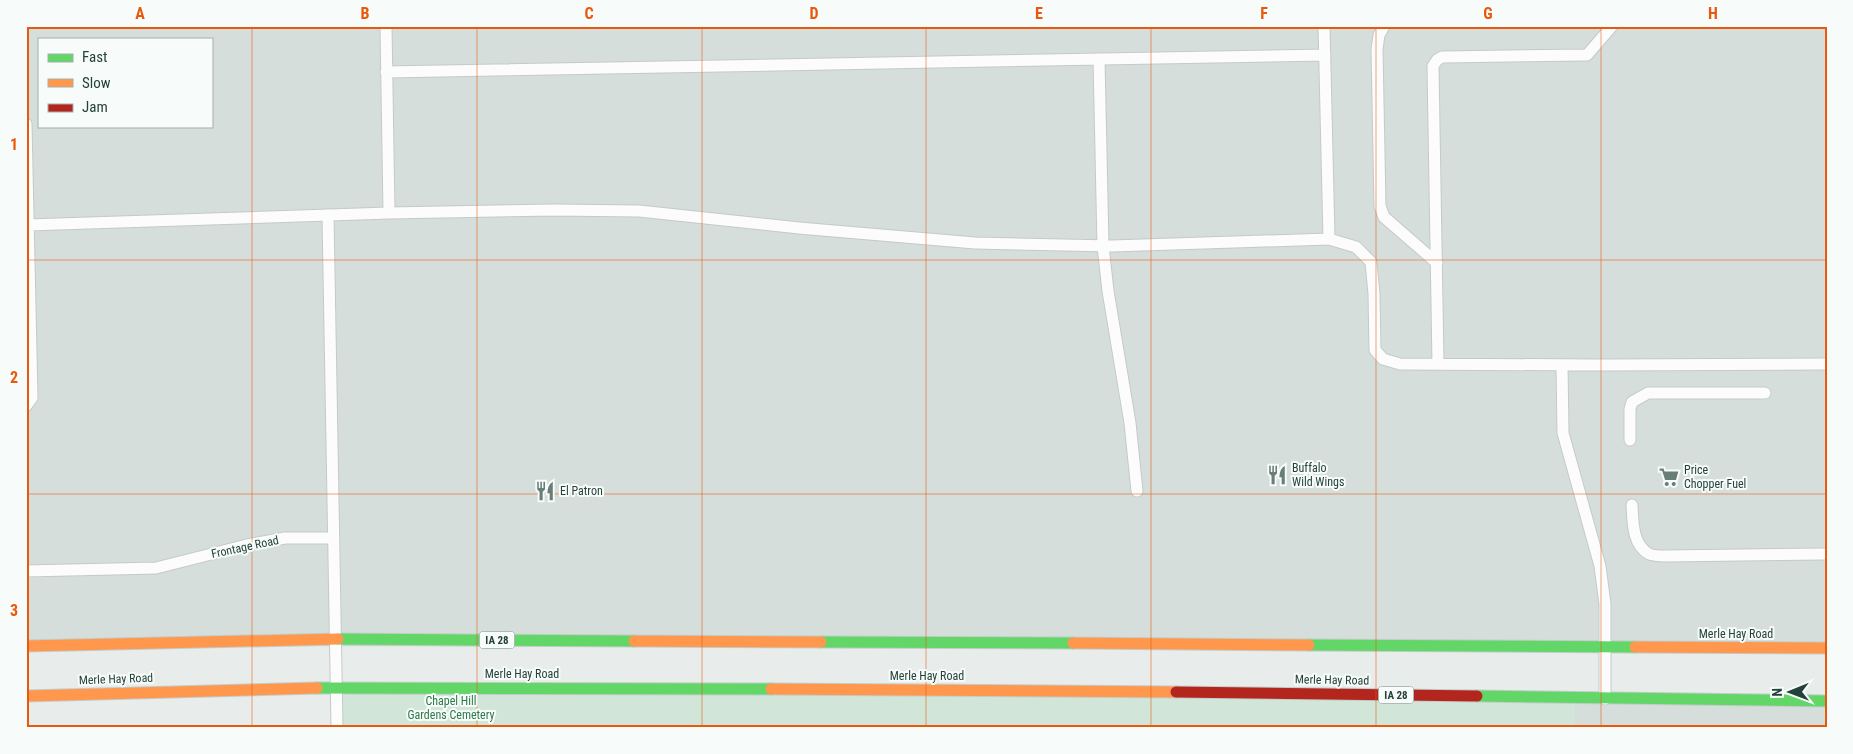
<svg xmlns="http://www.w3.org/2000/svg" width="1853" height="754" viewBox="0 0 1853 754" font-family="'Roboto Condensed',sans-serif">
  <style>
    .built { fill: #d6dedb; fill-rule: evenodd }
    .green { fill: #d1e6d8 }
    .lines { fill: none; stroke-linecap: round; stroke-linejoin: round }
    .lane-casing { stroke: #c5cac8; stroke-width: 13 }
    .fast-casing { stroke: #c3ccc9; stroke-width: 13 }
    .slow-casing { stroke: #c3ccc9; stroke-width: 13 }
    .jam-casing { stroke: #c3ccc9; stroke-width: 13 }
    .lane { stroke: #fcfcfc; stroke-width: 11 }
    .fast { stroke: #63d668; stroke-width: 11 }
    .slow { stroke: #ff974d; stroke-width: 11 }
    .jam { stroke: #b3261e; stroke-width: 11 }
    .grid { fill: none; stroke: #e8590c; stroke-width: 1; stroke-opacity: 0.55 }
    .labels { text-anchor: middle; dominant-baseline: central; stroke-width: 4; stroke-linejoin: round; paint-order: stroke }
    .shield { fill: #f7fbf9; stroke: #637a73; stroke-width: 1 }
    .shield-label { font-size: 11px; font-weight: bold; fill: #24423a }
    .poi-label { font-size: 12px; fill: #24423a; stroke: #f7fbf9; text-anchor: start }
    .street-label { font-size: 12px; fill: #24423a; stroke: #f7fbf9 }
    .park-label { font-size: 12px; fill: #2d7a4b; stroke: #f7fbf9 }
    .neatline { fill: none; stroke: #e8590c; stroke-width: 2 }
    .grid-label { font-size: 16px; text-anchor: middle; font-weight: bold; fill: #e8590c }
  </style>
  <rect width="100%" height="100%" fill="#e8edeb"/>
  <!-- built -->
  <path class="built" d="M26 26H1827V648L26 646ZM39 39H211V126H39Z
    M1575 699 1827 701V728H1575Z"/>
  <!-- green -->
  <path class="green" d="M336 687 1575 699V728H337Z"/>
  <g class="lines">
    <defs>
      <path id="lane" d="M386 26 389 213
        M1324 26 1329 239
        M1384 26 1379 35 1377 49 1380 206 1384 217 1437 263
        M1099 59 1103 246 1108 291 1130 423 1137 491
        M386 72 1325 55
        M26 124 32 398 26 406
        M328 215 337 728
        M28 225 389 213 554 210 639 211 799 228 975 243 1112 246 1329 239 1356 247 1371 262 1374 294 1375 350 1383 359 1400 364 1599 365 1827 364
        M1438 364 1433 66 1437 60 1442 57 1587 55 1612 26
        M1562 365 1563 433 1600 566 1605 604V699
        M1630 440V409L1632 402 1648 393H1765
        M1632 505C1633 522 1632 544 1649 554 1654 556 1660 556 1666 556L1827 554
        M26 571 156 568 247 545 285 538H334"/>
      <path id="fast" d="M338 639 634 641
        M821 642 1073 643
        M1309 645 1635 647
        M317 688 771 689
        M1477 696 1827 701"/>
      <path id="slow" d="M634 641 821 642
        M1073 643 1309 645
        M26 646 338 639
        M1635 647 1827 648
        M771 689 1176 692
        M26 696 317 688"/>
      <path id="jam" d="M1176 692 1477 696"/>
    </defs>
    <!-- lane casing -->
    <use href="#lane" class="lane-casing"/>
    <!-- fast casing -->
    <use href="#fast" class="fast-casing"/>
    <!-- slow casing -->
    <use href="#slow" class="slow-casing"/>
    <!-- jam casing -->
    <use href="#jam" class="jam-casing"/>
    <!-- lane -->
    <use href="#lane" class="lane"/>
    <!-- fast -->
    <use href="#fast" class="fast"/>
    <!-- slow -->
    <use href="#slow" class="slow"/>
    <!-- jam -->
    <use href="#jam" class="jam"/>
  </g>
  <!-- grid -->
  <path class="grid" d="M252 26V728M477 26V728M702 26V728M926 26V728M1151 26V728M1376 26V728M1601 26V728M26 260H1827M26 494H1827"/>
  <!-- icons -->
  <defs>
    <symbol id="restaurant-bare" viewBox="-9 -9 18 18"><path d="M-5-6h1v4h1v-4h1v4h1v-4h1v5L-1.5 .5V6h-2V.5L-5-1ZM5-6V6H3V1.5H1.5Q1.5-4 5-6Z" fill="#697e78" stroke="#f7fbf9" stroke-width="2.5" paint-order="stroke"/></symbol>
    <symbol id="supermarket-bare" viewBox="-9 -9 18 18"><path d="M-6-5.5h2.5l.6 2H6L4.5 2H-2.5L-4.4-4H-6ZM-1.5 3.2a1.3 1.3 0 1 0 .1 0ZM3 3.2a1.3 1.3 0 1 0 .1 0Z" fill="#697e78" stroke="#f7fbf9" stroke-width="2.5" paint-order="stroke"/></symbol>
  </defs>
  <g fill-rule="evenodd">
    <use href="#restaurant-bare" x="1263" y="461" width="28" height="28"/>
    <use href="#supermarket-bare" x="1655" y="463" width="28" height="28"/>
    <use href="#restaurant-bare" x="531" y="477" width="28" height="28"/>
  </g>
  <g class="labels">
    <!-- shield labels -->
    <g class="shield">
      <rect x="479.5" y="631.5" width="35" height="17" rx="4"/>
      <rect x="1378.5" y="686.5" width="35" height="17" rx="4"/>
    </g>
    <g class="shield-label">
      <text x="497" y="640">IA 28</text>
      <text x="1396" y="695">IA 28</text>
    </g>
    <!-- poi labels -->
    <g class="poi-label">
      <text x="1292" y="468">Buffalo<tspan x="1292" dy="14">Wild Wings</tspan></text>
      <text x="1684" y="470">Price<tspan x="1684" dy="14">Chopper Fuel</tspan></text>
      <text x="560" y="491">El Patron</text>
    </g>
    <!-- street labels -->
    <g class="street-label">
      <text transform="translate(245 547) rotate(-12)">Frontage Road</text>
      <text x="1736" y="634">Merle Hay Road</text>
      <text x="522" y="674">Merle Hay Road</text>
      <text x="927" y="676">Merle Hay Road</text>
      <text transform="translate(116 679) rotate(-2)">Merle Hay Road</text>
      <text transform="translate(1332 680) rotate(1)">Merle Hay Road</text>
    </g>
    <!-- park labels -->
    <g class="park-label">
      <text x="451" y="701">Chapel Hill<tspan x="451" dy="14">Gardens Cemetery</tspan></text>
    </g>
  </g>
  <!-- border -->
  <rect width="1853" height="754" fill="none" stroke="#f7fbf9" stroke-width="55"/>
  <!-- legend -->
  <rect x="38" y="38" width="175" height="90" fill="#f7fbf9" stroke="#a3b1ad"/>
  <rect x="48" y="54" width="25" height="8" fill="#63d668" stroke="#a3b1ad"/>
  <text x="82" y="62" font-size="15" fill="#24423a">Fast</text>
  <rect x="48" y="79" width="25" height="8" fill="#ff974d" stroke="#a3b1ad"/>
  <text x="82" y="88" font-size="15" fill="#24423a">Slow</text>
  <rect x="48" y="104" width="25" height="8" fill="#b3261e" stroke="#a3b1ad"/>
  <text x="82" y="112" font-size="15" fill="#24423a">Jam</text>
  <!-- north arrow -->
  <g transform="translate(1790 692) rotate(269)" stroke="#f7fbf9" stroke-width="4" paint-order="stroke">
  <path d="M0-4L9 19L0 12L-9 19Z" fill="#24423a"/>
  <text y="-8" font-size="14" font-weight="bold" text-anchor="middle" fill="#24423a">N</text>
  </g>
  <rect x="28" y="28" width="1798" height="698" class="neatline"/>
  <g class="grid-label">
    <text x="140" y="19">A</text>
    <text x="365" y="19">B</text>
    <text x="589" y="19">C</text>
    <text x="814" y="19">D</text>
    <text x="1039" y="19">E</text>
    <text x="1264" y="19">F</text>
    <text x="1488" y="19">G</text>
    <text x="1713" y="19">H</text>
    <text x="14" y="150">1</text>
    <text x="14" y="383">2</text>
    <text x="14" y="616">3</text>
  </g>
</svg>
